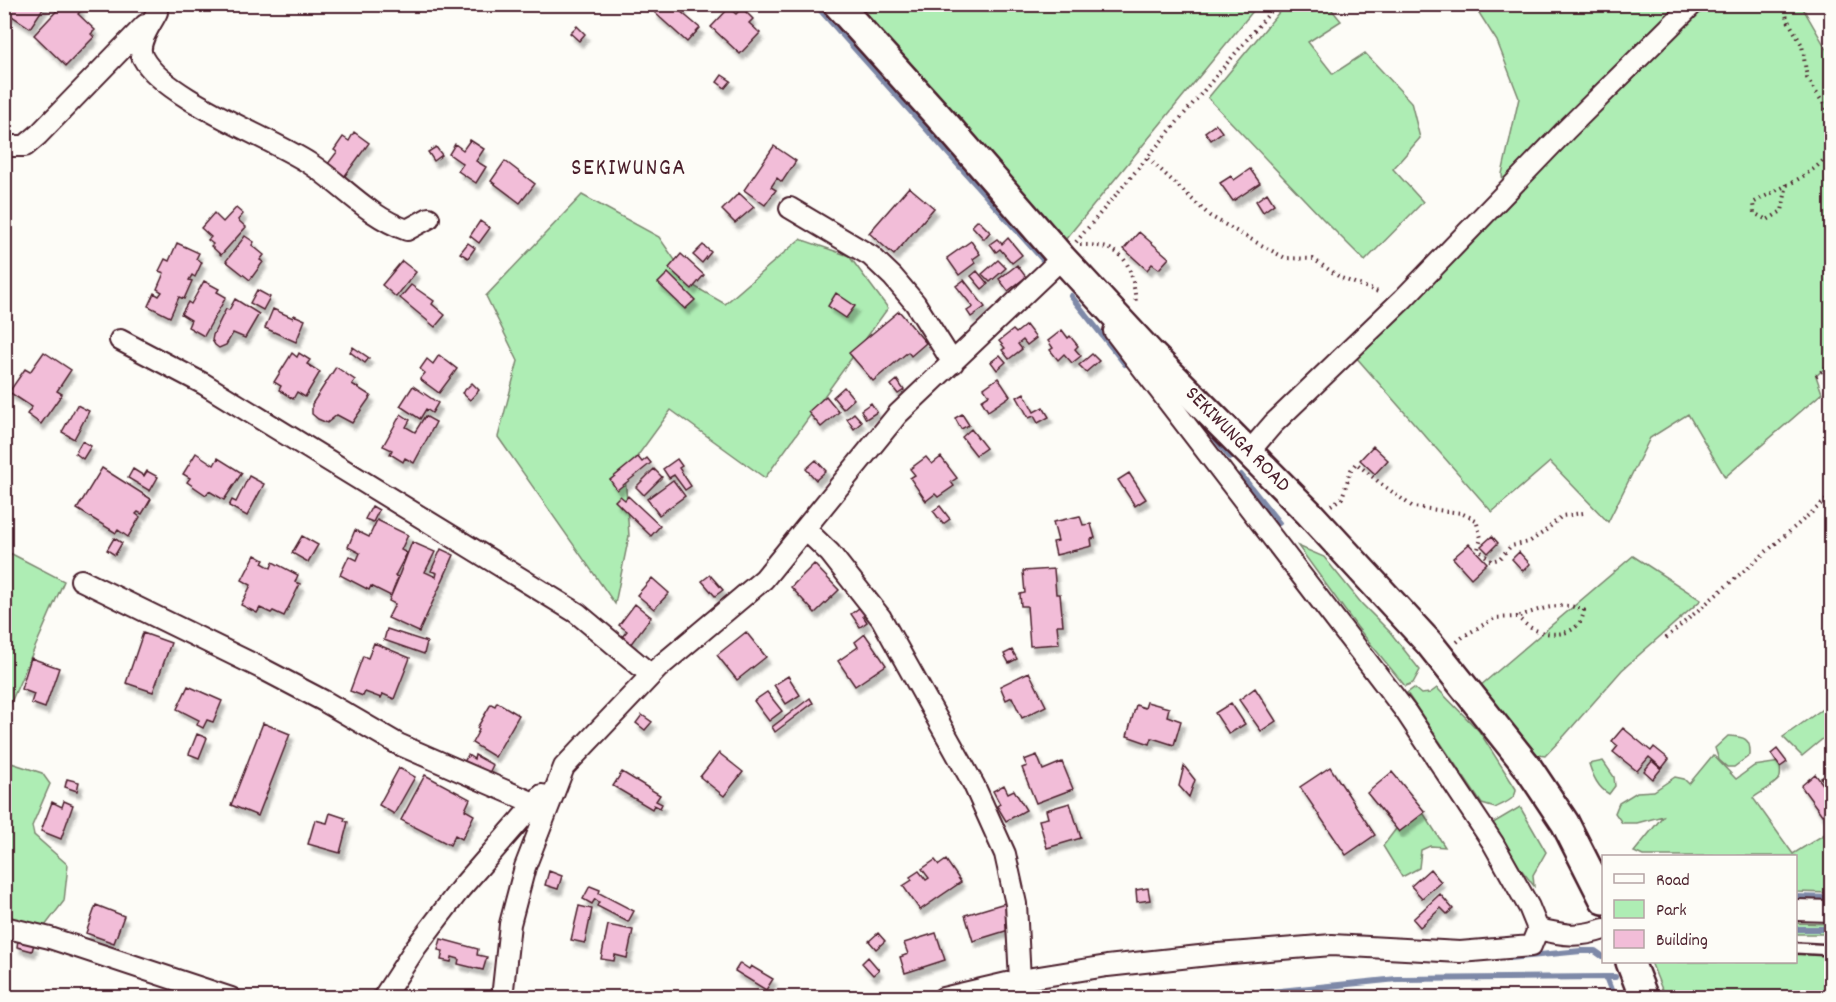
<svg xmlns="http://www.w3.org/2000/svg" width="1836" height="1002" viewBox="0 0 1836 1002" font-family="Dekko,sans-serif">
  <style>
    .green { fill: #aeedb4; stroke: #7c8670; stroke-width: 1.5 }
    .lines { fill: none; stroke-linecap: round; stroke-linejoin: round }
    .stream { stroke: #7e89a8; stroke-width: 6 }
    .building { fill: #f2bdd8; stroke: #4a1f2b; stroke-width: 1.5; filter: url(#shadow) }
    .service-casing { stroke: #4a1f2b; stroke-width: 14 }
    .minor-casing { stroke: #4a1f2b; stroke-width: 24 }
    .secondary-casing { stroke: #4a1f2b; stroke-width: 32 }
    .path { stroke: #4a1f2b; stroke-width: 4; stroke-dasharray: 1.5 4.5; stroke-linecap: butt }
    .service { stroke: #fdfcf7; stroke-width: 9 }
    .minor { stroke: #fdfcf7; stroke-width: 20 }
    .secondary { stroke: #fdfcf7; stroke-width: 27 }
    .labels { text-anchor: middle; dominant-baseline: central; stroke-width: 4.5; stroke-linejoin: round; paint-order: stroke }
    .street-label { font-size: 21px; fill: #4a1f2b; stroke: #fdfcf7 }
    .quarter-label { font-size: 24px; letter-spacing: 1.5px; fill: #4a1f2b; stroke: #fdfcf7 }
  </style>
  <defs>
    <filter id="shadow"><feDropShadow dx="3.5" dy="6" stdDeviation="1.5" flood-color="#0004"/></filter>
  </defs>
  <rect width="100%" height="100%" fill="#fdfcf7"/>
  <filter id="ink" filterUnits="userSpaceOnUse"><feTurbulence type="fractalNoise" baseFrequency=".0167" numOctaves="2"/><feDisplacementMap in="SourceGraphic" scale="12" xChannelSelector="R" yChannelSelector="G"/><feConvolveMatrix kernelMatrix="1 2 1 2 8 2 1 2 1" color-interpolation-filters="sRGB"/></filter>
  <g filter="url(#ink)">
    <!-- green -->
    <path class="green" d="M858 5H1258L1065 240Z
      M1285 5H1328L1341 21 1308 42 1333 74 1365 53 1411 102 1420 138 1393 169 1423 202 1365 261 1322 218 1208 98Z
      M1474 5H1681L1503 183 1502 174 1519 98 1497 41Z
      M1707 5H1801L1831 57V363L1816 376 1822 393 1725 477 1688 414 1650 438 1608 522 1550 462 1492 512 1355 356 1676 32Z
      M582 195 659 237 692 285 725 304 800 239 849 256 888 308 765 478 671 410 625 473 629 536 615 604 498 437 518 361 486 296Z
      M1298 546 1324 557 1362 604 1390 632 1420 670 1413 683 1405 686 1357 627Z
      M10 553 64 581 5 716 4 562Z
      M1633 556 1701 600 1622 670 1565 735 1545 756 1538 755 1480 686Z
      M1414 688 1421 694 1430 693 1437 688 1479 731 1516 789C1516 800 1504 803 1495 808L1482 804 1407 693Z
      M1831 703V732L1802 756 1783 737Z
      M1728 736C1743 737 1751 737 1750 755L1734 767H1727L1719 760 1715 748Z
      M1713 755 1736 779 1754 766 1780 762C1780 767 1781 773 1780 777 1779 783 1759 793 1753 798L1793 854 1831 830V893L1796 892V856H1643L1634 852 1663 816 1637 823H1622L1615 813 1619 803 1637 792 1654 791 1675 777 1684 779 1689 784Z
      M5 761 42 773 50 784 32 826 34 835 68 865 64 901 45 926 5 917Z
      M1603 761 1614 777 1615 786 1609 794C1598 788 1593 776 1589 764Z
      M1520 807 1546 852 1533 875 1534 886 1520 868 1493 823Z
      M1424 814 1445 847 1430 846 1421 850 1419 868 1402 877 1383 846 1402 821Z
      M1796 923 1831 924V934H1796Z
      M1796 953 1831 955V994H1692L1665 997 1651 962H1796Z"/>
    <g class="lines">
      <!-- stream -->
      <path class="stream" d="M815 4 1045 262
        M1071 296 1125 364
        M1206 427 1230 457
        M1241 475 1279 523
        M1796 897 1832 898
        M1796 929H1832
        M1510 958 1581 951H1595L1602 956
        M1606 977H1615
        M1213 998 1397 979 1606 977 1613 995"/>
    </g>
    <!-- building -->
    <path class="building" d="M6 4H46L30 28 4 11Z
      M63 4H76L81 10 78 14 95 30 91 34 94 37 66 66 34 35Z
      M663 4H682L684 7 680 11 700 28 687 42 655 13Z
      M729 8 736 14 742 8 753 19 749 23 760 33 740 54 711 27Z
      M577 26 585 34 579 41 570 33Z
      M722 75 731 81 725 88 717 82Z
      M1216 124 1222 132 1211 140 1205 132Z
      M354 132 369 143 344 177 327 165 337 152 334 150 343 137 349 141Z
      M470 140 484 149 476 161 486 167 476 183 458 171 463 164 449 154 455 144 463 150Z
      M774 146 796 161 782 182 777 178 771 187 776 190 765 205 744 190Z
      M436 147 442 155 434 161 428 152Z
      M505 161 535 184 520 203 491 181Z
      M1250 169 1260 183 1233 201 1220 183 1231 176 1234 180Z
      M909 187 934 208 894 255 869 233Z
      M739 193 754 207 735 223 722 210Z
      M1267 193 1274 204 1263 212 1256 201Z
      M236 208 243 214 238 220 246 227 221 255 211 246 213 244 208 240 211 237 201 228 214 213 223 222Z
      M978 220 990 232 984 239 972 226Z
      M480 221 490 228 479 243 470 236Z
      M1139 232 1169 258 1159 269 1152 264 1147 270 1124 249Z
      M245 236 254 242 252 245 264 255 260 260 263 262 250 280 226 261Z
      M1008 238 1022 255 1012 263 1000 249 996 252 990 244 997 239 1002 244Z
      M971 241 980 254 973 259 975 263 959 275 947 258Z
      M177 243 199 253 196 259 202 262 195 277 192 275 189 280 192 281 184 299 179 297 170 317 148 306 154 293 159 296 162 292 157 289 164 273 159 271 165 259 169 261Z
      M468 243 475 248 468 258 460 253Z
      M703 245 711 252 702 263 693 255Z
      M681 254 704 275 692 289 669 268Z
      M998 260 1006 268 990 282 982 274Z
      M402 261 416 272 396 297 382 285Z
      M1017 265 1026 277 1008 291 999 279Z
      M977 271 988 284 982 289 971 276Z
      M668 273 695 300 685 309 658 283Z
      M964 280 985 307 971 317 967 311 973 307 956 286Z
      M204 281 219 289 217 292 226 297 204 336 188 327 191 320 181 314 188 302 191 304Z
      M411 285 434 301 432 304 445 315 435 327 400 298Z
      M257 290 270 297 263 310 250 303Z
      M836 293 855 306 846 318 828 306Z
      M235 299 259 314 245 338 233 333 226 345 219 348 215 345 212 340 213 335 226 309 229 310Z
      M273 309 293 318 294 315 305 320 296 342 265 328Z
      M899 311 926 343 911 356 908 352 873 381 849 353Z
      M1026 325 1036 338 1027 345 1023 340 1018 344 1022 349 1009 359 1002 350 1005 348 999 341 1013 330 1016 333Z
      M1062 330 1068 338 1070 336 1078 346 1075 349 1081 356 1072 363 1064 354 1058 360 1050 350 1053 348 1048 341Z
      M353 347 369 358 365 363 350 352Z
      M44 352 71 370 57 391 62 394 41 424 27 414 32 407 9 392 25 369 30 372Z
      M292 353 297 357 299 353 310 360 307 364 320 372 305 397 297 392 293 399 279 390 281 386 274 382Z
      M1092 354 1099 361 1086 372 1079 365Z
      M439 355 457 369 439 393 420 379 425 373 420 369 427 359 433 364Z
      M1000 355 1006 362 997 370 991 362Z
      M336 367 355 380 352 384 371 396 352 423 337 415 327 423 318 419 312 414V404Z
      M998 378 1010 396 988 411 981 400 989 395 984 388Z
      M897 380 904 390 898 394 891 385Z
      M472 383 479 390 470 400 462 393Z
      M413 386 438 403 432 413 426 409 420 419 400 406Z
      M844 387 854 399 843 409 833 397Z
      M1024 393 1034 412 1043 407 1049 417 1038 423 1034 416 1029 418 1017 397Z
      M826 396 839 412 821 427 808 412Z
      M871 403 877 412 866 419 861 410Z
      M77 405 89 411 74 439 62 432Z
      M854 413 862 422 854 429 847 419Z
      M401 414 410 420 406 427 415 432 425 416 436 422 414 463 405 458 403 462 390 454 392 450 383 446Z
      M962 414 969 425 961 429 955 418Z
      M971 429 986 448 976 455 962 437Z
      M82 441 91 446 83 459 75 453Z
      M1373 446 1388 460 1375 474 1360 460Z
      M196 453 214 465 218 458 242 473 224 500 209 491 206 495 187 482 190 478 183 474Z
      M638 457 642 462 647 458 651 463 617 490 610 480Z
      M926 457 932 464 941 457 957 478 951 482 954 486 938 497 935 494 926 501 910 478 915 475 910 469Z
      M677 459 682 466 679 468 691 486 685 490 674 475 669 478 663 469Z
      M816 460 826 471 816 480 806 469Z
      M102 468 151 499 142 514 138 512 136 514 140 517 128 537 118 530 116 533 77 509Z
      M133 469 144 476 147 471 158 477 150 491 128 478Z
      M654 469 662 477 644 495 636 487Z
      M1129 473 1146 499 1135 506 1118 480Z
      M249 476 264 484 247 516 229 506 232 500 236 502Z
      M673 480 685 496 659 515 647 499Z
      M620 496 625 500 628 496 660 526 651 536 615 501Z
      M372 506 379 510 373 522 365 519Z
      M940 506 950 519 943 524 933 511Z
      M1080 516 1083 525 1091 524 1095 538 1091 539 1092 546 1056 555 1053 542 1058 541 1053 522Z
      M377 520 408 535 401 550 407 553 395 576 399 577 391 596 371 586 369 590 340 575 349 556 357 560 360 553 348 547 355 530 369 537Z
      M302 536 318 545 308 562 292 553Z
      M1492 536 1498 543 1488 553 1481 546Z
      M114 538 122 543 115 555 107 550Z
      M412 542 435 552 425 572 436 577 437 573 431 571 441 549 454 555 419 632 388 618 395 604 389 601Z
      M1469 544 1487 563 1471 578 1453 558Z
      M1519 552 1530 564 1523 571 1512 559Z
      M255 555 264 560 262 563 271 568 273 562 298 575 295 582 300 584 284 616 273 611 271 613 260 608 257 613 241 605 251 585 242 580Z
      M814 564 839 590 815 613 791 587Z
      M1054 569 1056 594H1060L1063 625H1057L1059 644 1030 646 1027 606H1021L1020 594 1025 593 1023 571Z
      M710 575 723 590 715 596 702 581Z
      M652 578 669 593 654 609 637 595Z
      M635 604 651 617 630 645 621 638 627 631 619 625Z
      M863 605 868 614 863 616 867 622 860 627 851 614Z
      M387 629 427 642 424 654 384 640Z
      M746 632 766 657 737 680 717 655Z
      M143 633 171 643 153 692 126 683Z
      M865 634 886 665 855 686 838 661 858 647 855 642Z
      M374 643 410 658 394 699 383 694 381 698 365 692 363 696 350 691 363 656 368 658Z
      M1012 650 1017 659 1009 663 1004 654Z
      M31 658 59 668 45 708 31 703 34 694 21 689Z
      M1029 672 1046 706 1022 718 1012 697 1006 700 1000 686Z
      M788 676 800 695 786 704 774 685Z
      M188 686 222 701 213 722 207 720 203 728 197 725 199 720 177 709Z
      M1255 688 1276 721 1261 731 1239 700Z
      M767 692 782 711 769 721 754 701Z
      M810 698 813 703 775 732 772 727Z
      M497 702 519 715 495 757 472 743 479 730 477 728 491 704 495 706Z
      M1147 702 1169 708 1167 716 1181 721 1174 745 1152 738 1150 744 1127 736 1136 705 1145 708Z
      M1231 703 1245 724 1229 734 1215 713Z
      M642 715 652 722 645 730 636 723Z
      M263 723 290 734 258 816 231 805Z
      M1623 728 1651 751 1654 747 1669 759 1662 768 1649 757 1637 771 1613 752 1618 746 1612 741Z
      M197 734 207 738 199 758 189 754Z
      M1777 749 1787 762 1780 767 1771 754Z
      M719 753 743 772 724 796 700 777Z
      M468 755 474 759 475 755 493 765 488 775 464 762Z
      M1037 755 1043 770 1062 762 1073 789 1036 803 1022 768 1027 766 1024 760Z
      M1652 761 1661 769 1653 779 1644 771Z
      M1184 766 1195 780 1189 797 1179 786Z
      M1330 767 1375 835 1346 855 1300 787Z
      M399 768 415 777 394 814 379 805Z
      M1832 771V794L1821 778Z
      M622 772 660 795 656 801 662 804 660 808 654 805 652 809 613 786Z
      M1392 772 1425 812 1399 832 1367 793Z
      M1815 774 1832 796V808L1822 815 1801 786Z
      M425 775 470 799 465 810 474 815 462 839 455 835 450 845 401 820Z
      M67 779 79 782 77 791 65 787Z
      M1004 785 1008 793 1014 790 1026 810 1006 821 997 806 1000 804 993 791Z
      M64 801 73 805 61 839 41 831 52 802 62 807Z
      M1070 803 1081 838 1047 848 1039 820 1048 818 1046 810Z
      M330 813 345 818 344 821 348 822 340 853 308 844 315 820 327 823Z
      M935 860 939 865 946 860 961 882 920 910 903 886 912 880 910 877 919 871 926 880 929 878 922 869Z
      M1430 869 1441 882 1422 898 1411 886Z
      M549 871 562 876 558 889 545 885Z
      M590 886 600 890 599 893 634 911 628 922 597 906 599 902 595 899 592 904 583 899Z
      M1148 888 1150 900 1137 902 1136 890Z
      M1440 894 1453 909 1447 914 1441 908 1420 927 1413 919Z
      M1005 903 1012 929 973 941 965 915Z
      M96 905 124 916 114 943 86 933Z
      M579 906 592 909 585 943 571 940Z
      M608 925 633 930 627 958 615 955 614 961 601 959Z
      M878 933 885 941 876 949 869 941Z
      M936 933 945 960 905 973 900 957 908 954 904 943Z
      M441 939 478 949 477 955 487 957 483 970 458 964 459 959 452 957 451 962 441 960 443 951 438 950Z
      M18 940 34 944 32 951 17 947Z
      M868 957 879 970 873 975 862 963Z
      M740 963 749 969 751 966 773 979 766 990 735 971Z"/>
    <g class="lines">
      <defs>
        <path id="service" d="M1796 948 1832 950"/>
        <path id="minor" d="M157 12C151 25 135 44 143 58 164 98 269 137 309 163 343 185 367 216 407 230L429 218
          M4 146H25L38 135 145 25
          M790 208 871 256 893 277 915 303 953 363
          M120 340 204 384 577 613 651 675
          M1248 453 1273 424 1403 299 1566 130 1693 4
          M805 529 830 553 881 618 974 785 1005 854 1016 904 1020 980
          M81 580 261 668 324 701 398 744 536 804
          M1796 910 1832 911
          M4 927 50 938 231 998
          M1538 929C1563 935 1578 938 1604 929
          M383 998 416 947 461 888 542 795
          M502 998 510 924 525 867 564 767 658 668 764 579 898 414 1062 258 1069 268
          M943 998 1020 980 1107 966 1218 954 1332 945 1460 952 1531 946 1538 929 1529 907 1493 843 1406 712 1114 331"/>
        <g id="secondary">
          <path id="s1" d="M837 4 949 128 1062 258 1150 353 1309 513 1429 643 1527 766 1565 823 1604 900"/>
          <path d="M1630 962 1644 998"/>
        </g>
      </defs>
      <!-- service casing -->
      <use href="#service" class="service-casing"/>
      <!-- minor casing -->
      <use href="#minor" class="minor-casing"/>
      <!-- secondary casing -->
      <use href="#secondary" class="secondary-casing"/>
      <!-- path -->
      <path class="path" d="M1784 4 1787 19 1802 45 1807 78 1832 117
        M1148 158 1210 216 1243 235 1285 258 1313 259 1341 278 1381 293
        M1787 184 1782 211 1767 220 1754 213 1753 203C1778 188 1817 175 1832 149
        M1076 242 1277 4
        M1080 245C1125 244 1132 263 1136 303
        M1816 376 1832 363
        M1331 505 1342 498 1351 470 1356 463 1380 483 1413 507 1461 513 1476 520 1481 538 1478 549 1491 561 1499 559 1511 546 1529 542 1544 532 1562 516 1583 513
        M1666 638 1832 495
        M1457 642 1464 636 1495 618 1517 617C1522 621 1527 626 1533 629 1552 638 1581 636 1584 610 1562 600 1538 610 1517 617"/>
      <!-- service -->
      <use href="#service" class="service"/>
      <!-- minor -->
      <use href="#minor" class="minor"/>
      <!-- secondary -->
      <use href="#secondary" class="secondary"/>
    </g>
  </g>
  <g class="labels">
    <!-- street labels -->
    <g class="street-label">
      <text stroke="none"><textPath href="#s1" startOffset="592">SEKIWUNGA ROAD</textPath></text>
    </g>
    <!-- quarter labels -->
    <g class="quarter-label">
      <text x="629" y="169">SEKIWUNGA</text>
    </g>
  </g>
  <!-- margin -->
  <rect width="1836" height="1002" fill="none" stroke="#fdfcf7" stroke-width="24"/>
  <rect x="12" y="12" width="1812" height="978" fill="none" stroke="#4a1f2b" stroke-width="2" filter="url(#ink)"/>
  <!-- legend -->
  <rect x="1602" y="855" width="195" height="108" fill="#fdfcf7" stroke="#b5a4a5" stroke-width="1.5"/>
  <rect x="1614" y="874" width="30" height="9" fill="#fdfcf7" stroke="#b5a4a5" stroke-width="1.5"/>
  <text x="1656" y="885" font-size="18" fill="#4a1f2b">Road</text>
  <rect x="1614" y="900" width="30" height="18" fill="#aeedb4" stroke="#b5a4a5" stroke-width="1.5"/>
  <text x="1656" y="915" font-size="18" fill="#4a1f2b">Park</text>
  <rect x="1614" y="930" width="30" height="18" fill="#f2bdd8" stroke="#b5a4a5" stroke-width="1.5"/>
  <text x="1656" y="945" font-size="18" fill="#4a1f2b">Building</text>
</svg>
